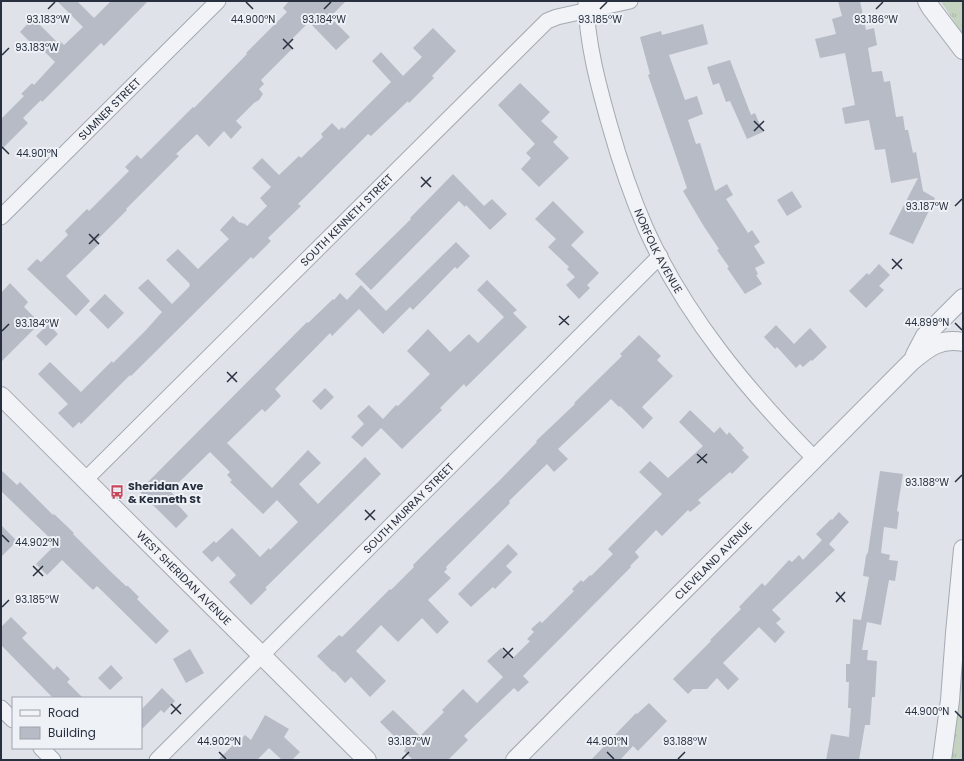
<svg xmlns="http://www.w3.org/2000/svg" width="964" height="761" viewBox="0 0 964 761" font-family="Poppins,sans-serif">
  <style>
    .park { fill: url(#park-tufts) }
    .building { fill: #b6bbc5 }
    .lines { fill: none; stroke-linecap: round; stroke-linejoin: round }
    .minor-casing { stroke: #a4a9b2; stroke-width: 17 }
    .tertiary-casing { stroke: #a4a9b2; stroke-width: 20 }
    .minor { stroke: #f1f3f6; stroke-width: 15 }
    .tertiary { stroke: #f1f3f6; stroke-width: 18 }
    .ticks { fill: none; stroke: #28303f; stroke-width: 1.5 }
    .labels { text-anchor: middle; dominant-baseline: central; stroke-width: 4; stroke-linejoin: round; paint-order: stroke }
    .street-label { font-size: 11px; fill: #28303f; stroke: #eef1f6 }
    .poi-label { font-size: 11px; font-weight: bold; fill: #28303f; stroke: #eef1f6; text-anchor: start }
    .ticks-label { font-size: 10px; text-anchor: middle; fill: #28303f; stroke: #eef1f6; stroke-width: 4; stroke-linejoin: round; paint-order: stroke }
  </style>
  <defs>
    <pattern id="park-tufts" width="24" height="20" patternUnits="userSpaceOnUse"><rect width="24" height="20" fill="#c4d2c0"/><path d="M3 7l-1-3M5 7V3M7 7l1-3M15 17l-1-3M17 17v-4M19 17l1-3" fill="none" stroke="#a8b5a6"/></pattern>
  </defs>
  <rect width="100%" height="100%" fill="#dfe2e8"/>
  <!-- park -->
  <path class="park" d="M941 1H963V35Z
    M963 640V760H951Z"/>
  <!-- building -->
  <path class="building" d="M57 1H77L94 18 111 1H148L104 46 101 43 42 102 41 100 23 118 28 123 1 150V119L24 96 21 94 32 83 34 85 55 62 36 43 34 46 20 32 33 18 58 43 60 41 64 45 83 27Z
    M289 1H346L330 17 350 37 336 50 309 22 288 43 293 48 261 80 264 84 259 89 263 94 259 100 254 103 236 121 242 127 231 139 224 131 209 147 197 134 176 154 179 156 126 209 127 210 96 241 99 244 66 276 90 301 76 316 27 269 37 259 41 262 68 235 65 231 87 209 89 211 129 171 125 167 137 155 141 159 193 107 194 108 247 54 246 53 287 12 283 8Z
    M838 1H860L866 30 874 28 877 45 868 48 872 72 882 71 884 82 890 81 896 117 903 116 905 130H908L913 153 916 152 923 191 935 198 913 244 889 234 918 178 891 183 885 149 875 150 869 120 845 124 842 108 855 105 845 53 820 58 815 39 836 34 832 19 842 16Z
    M703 24 708 44 669 55 685 100 697 96 703 114 688 120 696 144 700 143 715 191 727 184 733 195 726 199 748 233 752 230 760 242 754 246 765 263 755 268 758 274 756 275 762 284 745 294 727 268 729 267 717 250 719 249 703 225 683 191 687 188 648 75 650 74 640 37 661 31 662 35Z
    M433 28 456 51 432 76 434 78 409 103 408 101 371 136 368 134 298 204 301 206 268 238 271 241 253 259 251 257 131 376 130 375 81 424 79 422 73 428 58 413 68 404 38 374 50 362 81 392 112 361 113 363 146 330 162 312 138 288 148 279 172 304 190 286 189 285 190 284 166 260 178 249 198 269 229 239 220 230 233 216 240 223 241 222 243 224 244 223 247 226 267 206 260 198 271 187 252 168 262 158 279 175 299 156 301 158 323 137 321 134 332 123 339 130 342 127 344 129 391 82 372 61 381 52 403 76 422 57 413 48Z
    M730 60 751 115 755 113 763 132 747 139 730 101 726 102 719 83 713 85 707 67Z
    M520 83 550 112 541 121 558 137 553 142 569 158 539 187 521 169 531 158 526 153 535 144 498 105Z
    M453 174 484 206 492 199 507 214 490 230 466 205 465 207 459 201 371 290 355 274 411 219 410 218Z
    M792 191 802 207 787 216 777 200Z
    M553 201 584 232 571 245 599 273 587 285 590 288 579 299 566 285 575 277 567 269 569 267 548 247 556 239 535 219Z
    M456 242 470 256 457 269 455 267 413 310 410 307 383 334 359 309 332 336 330 333 275 389 281 396 265 412 262 409 227 443 272 488 308 450 321 463 299 484 318 504 365 457 381 474 265 588 267 589 251 605 229 582 236 575 218 556 212 562 202 552 214 541 216 543 232 528 260 557 269 548 270 550 298 522 277 500 263 514 230 482 232 480 227 475 230 472 210 452 170 491 181 502 178 505 188 516 176 528 139 491 307 322 308 323 333 299 334 300 340 293 347 300 361 285 386 311Z
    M879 264 890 275 879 286 884 290 866 308 849 291 867 273 869 275Z
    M487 280 517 310 513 313 527 327 466 387 464 384 440 408 442 410 402 449 381 428 362 447 351 437 364 424 357 416 369 405 383 419 396 405 398 406 430 374 407 351 428 329 450 352 469 334 478 343 504 317 477 290Z
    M10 283 28 302 24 307 40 323 1 362V293Z
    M105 294 124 313 108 329 89 310Z
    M48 324 58 334 46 346 36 336Z
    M776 325 794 344 810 328 827 347 812 361 811 360 803 367 800 364 796 368 777 347 775 349 764 337Z
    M639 335 661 356 657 360 673 376 642 407 653 418 643 429 620 406 619 407 611 399 558 449 568 459 554 472 547 464 509 501 510 503 446 567 447 569 444 572 451 578 428 600 449 622 437 634 422 618 398 642 381 625 356 651 386 681 370 697 351 677 345 683 334 671 333 672 317 656 339 635 342 637 390 589 391 590 414 567 413 565 437 541 499 481 537 442 536 441 575 404 574 403 622 356 620 354Z
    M325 388 334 397 321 410 312 401Z
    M690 410 714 433 720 427 727 435 729 432 744 448 742 450 749 457 732 474 730 472 698 500 701 503 690 512 688 510 662 536 656 530 635 552 639 557 630 566 631 567 523 676 529 682 518 692 514 688 490 711 464 736 468 740 448 760H413L404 751 406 748 380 722 393 710 420 736 444 712 442 710 463 689 477 703 503 677 487 661 501 648 512 659 530 641 527 639 534 632 531 629 540 621 542 623 574 591 572 589 581 580 583 582 590 575 591 576 613 554 608 549 662 494 639 472 650 461 668 478 703 446 679 422Z
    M1 470 17 485 20 482 53 515 54 514 74 533 73 534 111 572 126 586H128L139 597 137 599 169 631 156 644 97 586 93 590 62 560 47 575 36 564 56 544 1 491Z
    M880 471 903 474 897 511 899 512 897 529 884 527 881 553 890 555 889 560 898 561 895 581 889 580 881 625 867 622 862 650H868L867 660 877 661 875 697H872L870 725H865L859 760H826L831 734 849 737 851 708H848L849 682H846V664H850L853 619 861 620 869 577 863 576 866 556 868 552Z
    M839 512 849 522 829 544 835 550 772 610 781 619 776 623 785 632 775 643 759 627 723 663 739 679 728 690 717 678 707 689H693L688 694 673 679 711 641 710 640 741 609 739 607 762 583 765 586 789 560 792 562 799 555 803 560 822 540 816 534 831 519 832 520Z
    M1 525 17 541 1 557Z
    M508 544 518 554 506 566 512 572 495 589 493 587 471 607 458 594Z
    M11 617 27 633 22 638 54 670 57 666 70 679 67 682 83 698H53L1 645V627Z
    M190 649 204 673 186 683 173 659Z
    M111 665 123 678 110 690 98 678Z
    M162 688 175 701 164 713 161 710 141 730V710Z
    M649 703 667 721 638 751 633 746 620 760H591L636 713 637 714Z
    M265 715 289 729 284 737 300 752 292 760H282L269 748 257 760H218L238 740 239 741 245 735 251 740Z"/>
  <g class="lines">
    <defs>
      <g id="minor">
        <path id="s1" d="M586 2C587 43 598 84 609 123 619 159 631 195 646 229 686 317 748 391 815 459"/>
        <path id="s2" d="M1 217 218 1"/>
        <path id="s3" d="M85 480 547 21 557 17 630 1"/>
        <path d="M1 708 13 720"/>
        <path d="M41 748 53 760"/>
        <path id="s4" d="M157 760 660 256"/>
      </g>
      <g id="tertiary">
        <path d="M927 1 931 8 963 50"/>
        <path d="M915 355 925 336 963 298"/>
        <path id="s5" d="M1 396 367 760"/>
        <path id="s6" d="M515 760 912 361C929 347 940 338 963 342"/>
        <path d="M942 760 950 700 955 633 963 549"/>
      </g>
    </defs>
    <!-- minor casing -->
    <use href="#minor" class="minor-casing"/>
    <!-- tertiary casing -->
    <use href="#tertiary" class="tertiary-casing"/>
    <!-- minor -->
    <use href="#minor" class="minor"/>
    <!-- tertiary -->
    <use href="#tertiary" class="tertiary"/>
  </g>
  <!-- ticks -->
  <path class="ticks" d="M246 2 253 9M48 9 55 2M324 9 331 2M600 9 607 2M876 9 883 2M283 39 293 49M283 49 293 39M2 55 9 48M754 121 764 131M754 131 764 121M2 147 9 154M421 177 431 187M421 187 431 177M955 206 962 199M89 234 99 244M89 244 99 234M892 259 902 269M892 269 902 259M559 316 569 325M955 323 962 330M559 325 569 316M2 331 9 324M227 372 237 382M227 382 237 372M697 454 707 463M697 463 707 454M955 482 962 475M365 510 375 520M365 520 375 510M2 535 9 542M33 566 43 576M33 576 43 566M836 592 845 602M836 602 845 592M2 607 9 600M503 648 513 658M503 658 513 648M171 704 181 714M955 711 962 718M171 714 181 704M219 752 226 759M607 752 614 759M402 759 409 752M678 759 685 752"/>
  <!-- icons -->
  <defs>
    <symbol id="bus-bare" viewBox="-9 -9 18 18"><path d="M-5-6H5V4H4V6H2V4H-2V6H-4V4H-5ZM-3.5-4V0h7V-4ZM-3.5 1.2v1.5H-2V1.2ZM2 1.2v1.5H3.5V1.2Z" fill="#cd4357" stroke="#eef1f6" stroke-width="2.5" paint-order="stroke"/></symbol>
  </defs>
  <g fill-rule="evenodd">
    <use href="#bus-bare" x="107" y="482" width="20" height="20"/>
  </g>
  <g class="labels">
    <!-- street labels -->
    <g class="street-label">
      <text stroke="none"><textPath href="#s2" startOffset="153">SUMNER STREET</textPath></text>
      <text stroke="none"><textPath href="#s3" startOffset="369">SOUTH KENNETH STREET</textPath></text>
      <text stroke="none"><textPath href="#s1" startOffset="261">NORFOLK AVENUE</textPath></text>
      <text stroke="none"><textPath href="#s4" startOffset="356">SOUTH MURRAY STREET</textPath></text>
      <text stroke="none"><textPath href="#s6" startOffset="281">CLEVELAND AVENUE</textPath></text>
      <text stroke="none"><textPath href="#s5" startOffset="258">WEST SHERIDAN AVENUE</textPath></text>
    </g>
    <!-- poi labels -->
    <g class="poi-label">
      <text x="128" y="486">Sheridan Ave<tspan x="128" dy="13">&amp; Kenneth St</tspan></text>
    </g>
  </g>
  <g class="ticks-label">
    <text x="48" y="23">93.183°W</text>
    <text x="253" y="23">44.900°N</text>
    <text x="324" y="23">93.184°W</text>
    <text x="600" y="23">93.185°W</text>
    <text x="876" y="23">93.186°W</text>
    <text x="37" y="51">93.183°W</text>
    <text x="37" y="157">44.901°N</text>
    <text x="927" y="210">93.187°W</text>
    <text x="927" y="326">44.899°N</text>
    <text x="37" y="327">93.184°W</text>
    <text x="927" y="486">93.188°W</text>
    <text x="37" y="546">44.902°N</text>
    <text x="37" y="603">93.185°W</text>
    <text x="927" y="715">44.900°N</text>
    <text x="409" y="745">93.187°W</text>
    <text x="685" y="745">93.188°W</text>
    <text x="219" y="745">44.902°N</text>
    <text x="607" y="745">44.901°N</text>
  </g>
  <!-- border -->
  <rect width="964" height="761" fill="none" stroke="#28303f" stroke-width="4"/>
  <!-- legend -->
  <rect x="12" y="697" width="130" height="52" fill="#eef1f6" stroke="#9fa4ad"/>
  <rect x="20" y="710" width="20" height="6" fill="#f1f3f6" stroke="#9fa4ad"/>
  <text x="48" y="717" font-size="12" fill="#28303f">Road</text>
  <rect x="20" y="727" width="20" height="12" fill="#b6bbc5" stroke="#9fa4ad"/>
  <text x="48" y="737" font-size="12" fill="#28303f">Building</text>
</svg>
